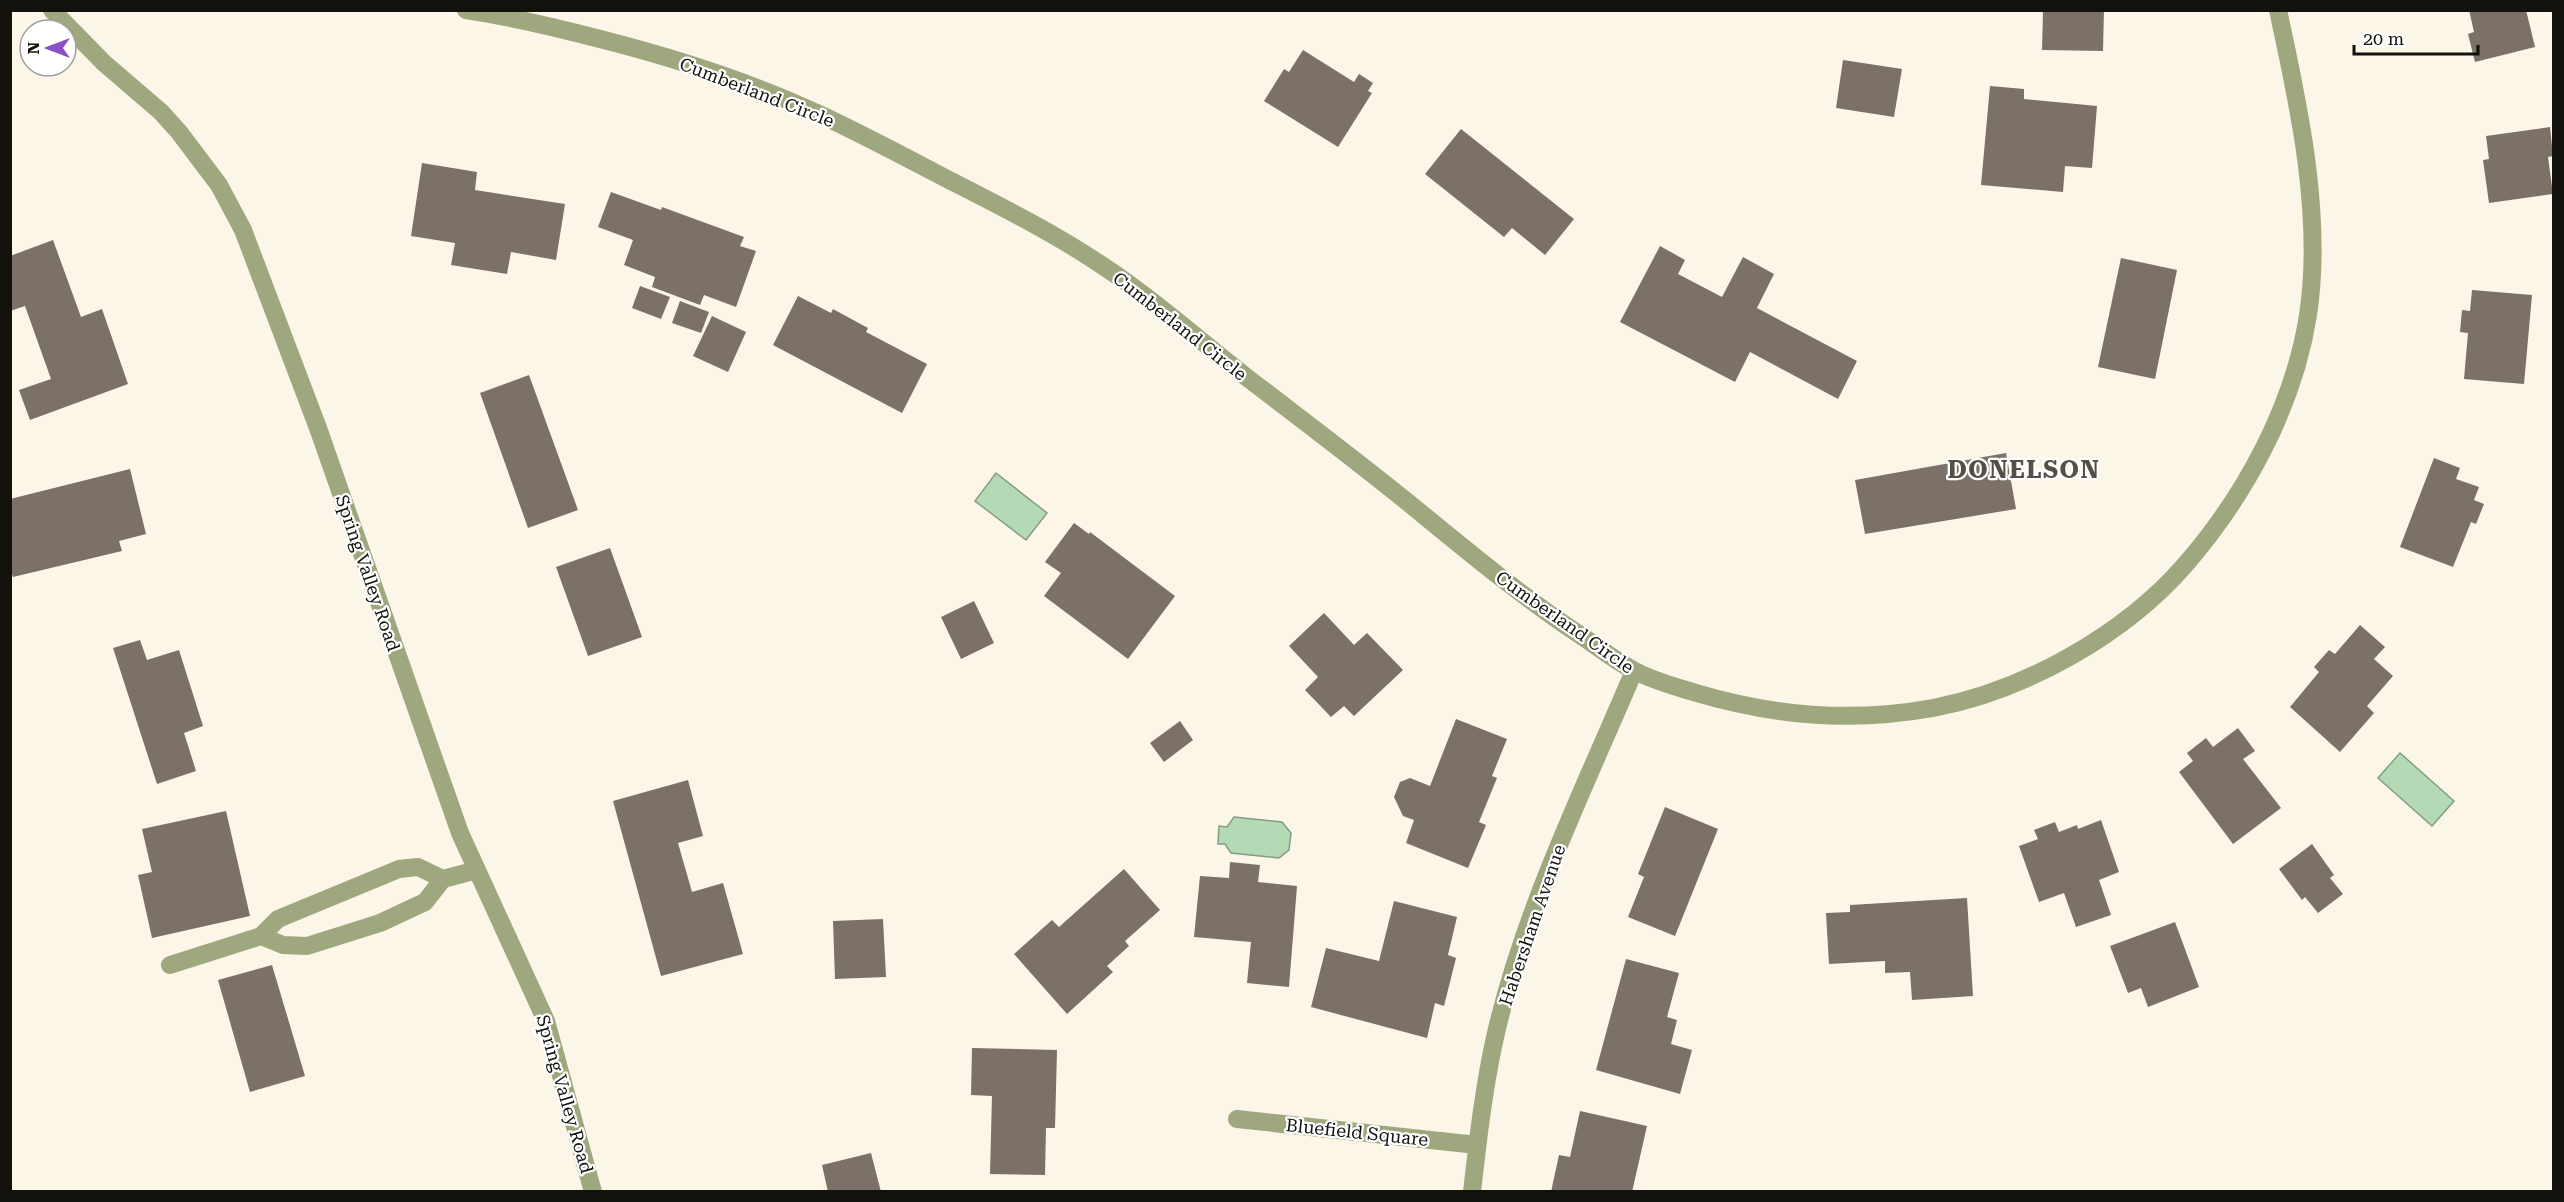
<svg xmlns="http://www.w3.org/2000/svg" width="2564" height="1202" viewBox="0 0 2564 1202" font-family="'Roboto Serif',serif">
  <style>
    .water { fill: #b4d9b5; stroke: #849d82; stroke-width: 1.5 }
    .building { fill: #7c7168 }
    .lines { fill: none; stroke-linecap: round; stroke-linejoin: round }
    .minor { stroke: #9fa77f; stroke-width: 18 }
    .labels { text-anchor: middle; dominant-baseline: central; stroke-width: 4.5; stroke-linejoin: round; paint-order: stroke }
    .street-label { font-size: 18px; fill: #13110c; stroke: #fff }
    .district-label { font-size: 24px; font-weight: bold; letter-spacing: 1.5px; fill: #555045; stroke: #fff }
  </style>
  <rect width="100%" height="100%" fill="#fbf6e8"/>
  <!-- water -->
  <path class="water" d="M996 473 1047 513 1026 540 975 501Z
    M2400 753 2454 801 2432 826 2378 778Z
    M1234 817 1282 822 1291 833 1289 850 1279 858 1231 853 1225 844H1218L1219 826 1227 827Z"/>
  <!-- building -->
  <path class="building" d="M2043 10H2104L2103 51 2042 50Z
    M2469 10H2526L2535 47 2475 62 2468 34 2474 32Z
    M1303 50 1354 82 1359 74 1373 83 1368 91 1372 93 1338 147 1264 101 1284 69 1289 72Z
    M1843 60 1902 69 1894 117 1836 108Z
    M1990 86 2024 89V99L2097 106 2092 168 2065 166 2063 192 1981 185Z
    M2550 127 2553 156 2548 157 2553 194 2489 203 2483 160 2489 159 2486 136Z
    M1461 129 1574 219 1545 255 1512 228 1504 237 1425 174Z
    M422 163 477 172 475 190 565 204 556 260 511 252 507 274 451 265 455 243 411 236Z
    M611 192 661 210 662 207 744 237 740 246 756 251 736 307 704 295 700 305 652 287 655 277 624 265 633 240 598 227Z
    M53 240 81 317 102 309 128 384 30 420 19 390 51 379 25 306 10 311V256Z
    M1660 246 1685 260 1678 274 1722 297 1743 257 1774 274 1757 308 1857 361 1838 399 1750 352 1735 382 1620 322Z
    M2121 258 2177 270 2155 379 2098 367Z
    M640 286 670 297 661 319 632 308Z
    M2472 290 2532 295 2524 384 2464 379 2468 333 2460 332 2462 310 2470 311Z
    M798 296 831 313 833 309 868 328 866 332 927 364 902 413 773 345Z
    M680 301 709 312 701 333 672 323Z
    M712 316 746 332 728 372 693 356Z
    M529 375 578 510 528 528 480 393Z
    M2006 453 2016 509 1865 534 1855 480Z
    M2434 458 2460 468 2456 479 2479 487 2474 500 2484 504 2476 524 2471 522 2453 567 2400 547Z
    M130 469 146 534 119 541 122 551 13 577 10 568V499Z
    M1074 523 1089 534 1090 532 1175 596 1128 659 1044 596 1061 573 1045 562Z
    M610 548 642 637 588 656 556 567Z
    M974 601 994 643 961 659 941 617Z
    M1324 613 1354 645 1367 633 1403 670 1354 716 1344 706 1331 717 1305 690 1318 677 1289 646Z
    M2360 625 2385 647 2374 659 2393 676 2367 706 2374 713 2340 752 2290 707 2319 672 2314 667 2329 650 2335 654Z
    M140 640 147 660 179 650 203 726 184 733 196 771 157 784 113 648Z
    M1456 719 1507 739 1492 776 1497 778 1479 822 1486 825 1468 868 1406 843 1414 820 1403 816 1394 797 1400 782 1410 778 1430 786Z
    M1180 721 1193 740 1164 762 1150 743Z
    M2238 728 2255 751 2243 759 2281 808 2233 844 2179 772 2193 761 2187 753 2206 738 2213 747Z
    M688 780 703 836 678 843 692 892 723 883 743 954 661 976 613 801Z
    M1665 807 1718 829 1675 936 1628 917 1644 877 1638 874Z
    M226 811 250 916 152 938 138 875 152 872 142 829Z
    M2101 820 2119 872 2099 880 2111 915 2076 927 2064 893 2039 902 2019 846 2038 839 2034 830 2055 822 2059 832 2077 825 2078 829Z
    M2312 844 2334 875 2330 878 2343 894 2318 913 2305 897 2302 900 2279 869Z
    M1230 862 1260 865 1258 882 1297 886 1289 987 1247 983 1251 942 1194 937 1200 876 1229 878Z
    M1124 869 1160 910 1125 941 1129 946 1107 966 1113 972 1067 1014 1014 954 1052 920 1059 927Z
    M1967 898 1973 996 1912 1000 1910 972 1885 973V961L1829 964 1826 913 1850 912V905Z
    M1394 901 1457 917 1448 955 1456 958 1444 1006 1435 1003 1427 1038 1311 1007 1326 948 1379 961Z
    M883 919 886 977 835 979 833 921Z
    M2175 922 2199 987 2148 1007 2141 988 2128 993 2110 946Z
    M1626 959 1679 973 1667 1017 1677 1020 1671 1044 1692 1050 1680 1094 1596 1070Z
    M272 965 305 1076 250 1092 218 980Z
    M972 1048 1057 1050 1055 1128H1046L1045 1175 990 1174 992 1096 971 1095Z
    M1580 1111 1647 1126 1632 1192H1551L1559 1155 1570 1157Z
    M871 1153 881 1192H828L822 1165Z"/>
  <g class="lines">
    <!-- minor -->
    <path class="minor" d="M52 10 104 63 161 112 179 132 219 185 243 230 318 428 460 833 546 1021 593 1192
      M466 10C512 17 558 28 604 40 678 59 751 82 821 115 864 135 905 157 947 179 1000 206 1054 233 1103 266 1153 299 1198 339 1245 376 1306 423 1368 469 1427 518 1477 559 1526 599 1580 635 1597 646 1614 660 1633 670 1651 680 1673 686 1693 692 1773 716 1850 723 1933 708 2024 691 2124 635 2185 565 2245 496 2294 406 2308 315 2323 217 2299 106 2278 10
      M261 936 283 945 307 946 380 923 425 902 443 879
      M170 965 261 936 278 919 399 869 418 867 443 879 477 870
      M1237 1119 1477 1145
      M1472 1192C1478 1139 1484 1085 1496 1033 1525 908 1584 789 1634 671"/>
  </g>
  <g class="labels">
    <!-- street labels -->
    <g class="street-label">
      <text transform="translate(757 92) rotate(21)">Cumberland Circle</text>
      <text transform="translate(1180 326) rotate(38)">Cumberland Circle</text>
      <text transform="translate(368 573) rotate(71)">Spring Valley Road</text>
      <text transform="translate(1565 622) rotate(35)">Cumberland Circle</text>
      <text transform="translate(1532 925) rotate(-71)">Habersham Avenue</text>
      <text transform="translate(565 1094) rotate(74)">Spring Valley Road</text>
      <text transform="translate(1357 1132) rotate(6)">Bluefield Square</text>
    </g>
    <!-- district labels -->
    <g class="district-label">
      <text x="2024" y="470">DONELSON</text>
    </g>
  </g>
  <!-- border -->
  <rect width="2564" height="1202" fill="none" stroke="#13110c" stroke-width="24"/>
  <!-- north arrow -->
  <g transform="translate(48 48) rotate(270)"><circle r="28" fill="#ffffff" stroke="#a1a09e" stroke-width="1.5"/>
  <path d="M0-4.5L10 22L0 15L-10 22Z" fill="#8b4fc6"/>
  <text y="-9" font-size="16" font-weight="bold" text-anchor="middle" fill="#13110c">N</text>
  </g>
  <!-- scale -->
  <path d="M2354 45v9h124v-9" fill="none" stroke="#13110c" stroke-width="3"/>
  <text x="2363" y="45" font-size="18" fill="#13110c" stroke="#ffffff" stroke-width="4.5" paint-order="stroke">20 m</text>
</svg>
